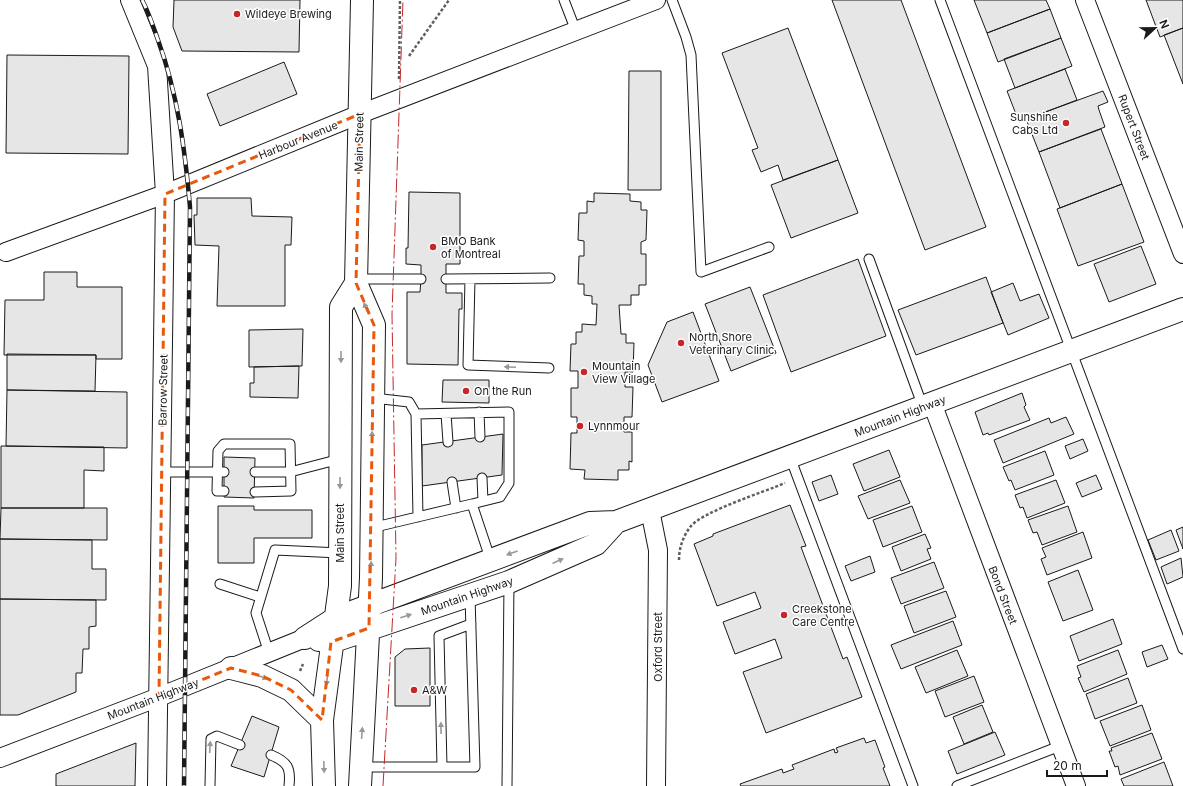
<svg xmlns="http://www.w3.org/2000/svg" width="1183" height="786" viewBox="0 0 1183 786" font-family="Inter,sans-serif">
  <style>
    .building { fill: #e6e6e6; stroke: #1a1a1a }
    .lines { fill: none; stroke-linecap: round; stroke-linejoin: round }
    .lane-casing { stroke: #1a1a1a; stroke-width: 11 }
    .street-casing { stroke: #1a1a1a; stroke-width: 20 }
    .secondary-casing { stroke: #1a1a1a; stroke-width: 24 }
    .path { stroke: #5f5f5f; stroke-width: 2.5; stroke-dasharray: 3 2; stroke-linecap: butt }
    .lane { stroke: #fff; stroke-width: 9 }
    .street { stroke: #fff; stroke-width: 18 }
    .secondary { stroke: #fff; stroke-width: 22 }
    .rail-casing { stroke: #1a1a1a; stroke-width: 4.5 }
    .rail { stroke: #fff; stroke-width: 3; stroke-dasharray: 9; stroke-linecap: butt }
    .power { stroke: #c62828; stroke-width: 1; stroke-dasharray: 14 3 2 3; stroke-linecap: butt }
    .oneway { fill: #989898 }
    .marked { fill: none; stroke: #e8590c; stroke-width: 3; stroke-dasharray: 8 5; stroke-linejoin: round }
    .poi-dot { fill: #c62828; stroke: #fff; stroke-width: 1.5 }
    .labels { text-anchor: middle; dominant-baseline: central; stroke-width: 3; stroke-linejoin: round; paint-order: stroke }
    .poi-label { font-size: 11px; fill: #1a1a1a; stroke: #fff; text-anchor: start }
    .street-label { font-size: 11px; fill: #1a1a1a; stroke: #fff }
  </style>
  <rect width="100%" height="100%" fill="#fff"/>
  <!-- building -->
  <path class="building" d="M174 0H300L299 52 182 51 173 27Z
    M832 0H901L986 227 925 250Z
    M974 0H1046L1050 9 987 33Z
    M1146 0H1183V28L1160 37Z
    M1050 9 1061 38 998 62 987 33Z
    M788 28 838 160 783 180 778 165 761 172 752 150 758 148 722 53Z
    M1183 28V84L1164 35Z
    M1061 38 1072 66 1015 88 1004 59Z
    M7 55 129 56 128 154 6 153Z
    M284 62 297 94 220 126 207 94Z
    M1065 69 1077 100 1019 122 1007 91Z
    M629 71H661V190H628Z
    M1103 91 1108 102 1098 106 1099 110 1105 127 1039 152 1026 119Z
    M1101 129 1122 184 1060 208 1039 152Z
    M838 160 858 213 791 238 771 185Z
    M1122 184 1144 242 1078 266 1057 209Z
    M409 192 460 193V264H446V293H462V309H459L458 365 407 364V292H420L421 279V265L406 264V248H408Z
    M594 193 630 194V201L641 202V210H647L646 240 641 242V254H646V285H639V295H631V305H619L621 334H626V343H634L633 372H625V387H633L632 417H624V432H632V462L629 461V470H618V480L584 479 585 470 570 469 571 433H577V417H571V388H578V371H570L571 344H576V332H582V324L596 325 597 304H592V296L584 295V284H578L579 256H584V241L578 240 579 213H587V201L594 202Z
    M197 198H251L252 216 292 217 291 245H285V306H217L219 246 195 245 194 215H197Z
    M1141 246 1156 284 1109 302 1094 264Z
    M858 259 886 336 791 372 763 295Z
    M44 272H77V287H122V359H96V355H4L5 300H44Z
    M986 277 1003 323 916 355 898 310Z
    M1013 283 1020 301 1039 294 1049 318 1008 335 991 292Z
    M750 287 776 353 731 371 705 304Z
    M693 312 719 381 662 402 648 365 667 322Z
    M303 329 302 366 249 367V330Z
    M7 354 96 355 95 391 7 390Z
    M299 366 298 398 250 397V383H254V367Z
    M443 380H489V403L442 402Z
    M7 390 127 392V448L6 446Z
    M1022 393 1026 405 1024 407 1030 420 989 435 988 433 983 435 975 412Z
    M1066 417 1074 434 1003 463 994 440 1049 418 1051 423Z
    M503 434 502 475 422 486V445Z
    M1083 439 1088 451 1070 459 1065 446Z
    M1 446 104 447V471L84 470V508H1Z
    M889 450 900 477 864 491 853 464Z
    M1045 451 1054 475 1015 490 1011 480 1009 481 1003 467Z
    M224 457 255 458 254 498 224 497Z
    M831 475 838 494 819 501 812 482Z
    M1096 475 1102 489 1082 497 1076 483Z
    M900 480 910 503 868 519 858 496Z
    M1056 480 1065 503 1027 518 1023 507 1020 508 1015 495Z
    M790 505 806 546 801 547 843 659 847 657 862 697 766 733 743 672 782 658 775 639 735 654 723 622 761 608 755 592 717 606 694 544 713 536V534Z
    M218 506H254V510H312V538H254V563H218Z
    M912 506 922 532 883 547 873 520Z
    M1068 506 1077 532 1042 545 1037 532 1033 533 1028 520Z
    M1 508H107V540L0 539Z
    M1183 527V549L1176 530Z
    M1171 530 1179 551 1156 560 1148 540Z
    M1083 532 1092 558 1047 575 1041 559 1046 557 1042 548Z
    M925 534 931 548 927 549 931 559 901 571 892 547Z
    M0 539 92 540V569H106V600L0 599Z
    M870 556 875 572 851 581 845 566Z
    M1181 558 1183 577 1167 584 1161 567Z
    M934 562 944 588 901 604 891 578Z
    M1078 570 1093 610 1063 621 1048 582Z
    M946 591 956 617 914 633 904 606Z
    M0 599 96 600V626L89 627V649H83L82 673H76V692L18 715H0Z
    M1113 619 1122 644 1079 661 1070 636Z
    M953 621 962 645 901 669 891 645Z
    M1162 645 1168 659 1147 667 1142 652Z
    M430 648V706H395V657L405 649Z
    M957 650 968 676 926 693 915 667Z
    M1118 650 1127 674 1084 692 1078 678 1081 677 1077 666Z
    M974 676 984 702 945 717 935 691Z
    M1128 678 1137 703 1095 719 1086 694Z
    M982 705 993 732 964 744 953 717Z
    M1142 705 1151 730 1110 746 1100 721Z
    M252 716 279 727 264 777 231 766Z
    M995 732 1005 755 957 774 948 751Z
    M1152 733 1162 759 1120 775 1118 766 1115 767 1109 751H1112L1111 748Z
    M864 738 866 743 875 740 885 767 883 768 890 786H741L740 784 782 769 783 773 794 769 792 765 834 749 835 753 838 752 836 748Z
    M136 743 135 786H56V774Z
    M1164 762 1173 786H1124L1121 779Z"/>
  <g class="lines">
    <defs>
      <path id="lane" d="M564 0 576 31
        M672 0 686 37 691 55 701 272 769 247
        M940 0 1183 649
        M869 259 923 407
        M356 279H421
        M446 279 550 278
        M470 279 468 365 549 368
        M373 398 409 402 416 414
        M479 412 480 437
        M446 414 448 442
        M790 457 913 786
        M162 472H224
        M255 472H290L340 459
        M482 478 483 501
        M452 482 456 508
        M224 491H217L218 451 224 444H290L291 491 255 492
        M418 517 416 414 509 412V483L500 497 472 504
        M371 528 472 504 491 561
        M220 584 260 597
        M269 653 256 613 275 550 340 553
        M271 755C288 762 291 768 289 786
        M360 767H475L470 596
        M442 767 439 636 471 624
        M210 786 211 739 217 736 240 745
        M507 786 509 582
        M957 786 1060 746"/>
      <path id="street" d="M130 0 157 66 165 194 157 786
        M1085 0 1183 254
        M6 252 165 194 360 114 656 0
        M932 403 1076 786
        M650 510 658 550 656 786
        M0 758 159 697 305 638"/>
      <path id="secondary" d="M305 638 336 618 590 523 616 522 1183 309
        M319 640 331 642 509 582 596 544 616 522
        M231 668 262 676 291 690 322 720
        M324 786 322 720 340 586 341 307 356 283
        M360 786 371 578 374 325 356 283 362 0"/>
    </defs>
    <!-- lane casing -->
    <use href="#lane" class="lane-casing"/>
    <!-- street casing -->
    <use href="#street" class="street-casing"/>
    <!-- secondary casing -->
    <use href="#secondary" class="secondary-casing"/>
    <!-- path -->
    <path class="path" d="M409 56 449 0
      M399 79 400 0
      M679 560C679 548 683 536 691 526 704 511 764 492 785 483
      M300 671 303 664"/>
    <!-- lane -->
    <use href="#lane" class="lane"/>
    <!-- street -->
    <use href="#street" class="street"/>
    <!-- secondary -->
    <use href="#secondary" class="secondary"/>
    <defs>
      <path id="rail" d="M142 0C149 13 153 26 158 40 178 95 185 150 190 207L184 786"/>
    </defs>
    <!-- rail casing -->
    <use href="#rail" class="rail-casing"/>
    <!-- rail -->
    <use href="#rail" class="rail"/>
    <!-- power -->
    <path class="power" d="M383 786 396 558 392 314 403 0"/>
  </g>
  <!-- one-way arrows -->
  <defs><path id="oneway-solid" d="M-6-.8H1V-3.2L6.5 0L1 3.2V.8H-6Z"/></defs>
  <g class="oneway">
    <use href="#oneway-solid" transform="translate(366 308) rotate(-113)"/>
    <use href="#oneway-solid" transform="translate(341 357) rotate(90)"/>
    <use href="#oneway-solid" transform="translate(510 367) rotate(-178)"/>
    <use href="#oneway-solid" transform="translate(372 437) rotate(-89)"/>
    <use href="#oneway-solid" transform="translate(340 483) rotate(90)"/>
    <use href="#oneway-solid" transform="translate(512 553) rotate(160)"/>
    <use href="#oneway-solid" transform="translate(558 561) rotate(-24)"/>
    <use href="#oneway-solid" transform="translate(371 567) rotate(-89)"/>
    <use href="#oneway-solid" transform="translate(406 616) rotate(-18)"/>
    <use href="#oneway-solid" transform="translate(262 677) rotate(20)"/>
    <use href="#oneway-solid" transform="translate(327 680) rotate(97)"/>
    <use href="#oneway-solid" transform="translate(441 728) rotate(-91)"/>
    <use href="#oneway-solid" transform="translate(362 733) rotate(-86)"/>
    <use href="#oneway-solid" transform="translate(210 747) rotate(-87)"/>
    <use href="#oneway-solid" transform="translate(324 767) rotate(88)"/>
  </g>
  <!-- marked area -->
  <path class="marked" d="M360 114 356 283 374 325 369 628 331 642 322 720 291 690 262 676 231 668 159 697 165 194Z"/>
  <!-- markers -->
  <g class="poi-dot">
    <circle cx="237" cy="14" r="4"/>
    <circle cx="1066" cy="123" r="4"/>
    <circle cx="433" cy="247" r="4"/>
    <circle cx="681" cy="343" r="4"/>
    <circle cx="584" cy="372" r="4"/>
    <circle cx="466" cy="391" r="4"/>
    <circle cx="580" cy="426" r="4"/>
    <circle cx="784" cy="615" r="4"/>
    <circle cx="414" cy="690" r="4"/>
  </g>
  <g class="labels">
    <!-- poi labels -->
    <g class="poi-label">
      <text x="245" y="14">Wildeye Brewing</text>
      <text x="1058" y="117" text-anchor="end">Sunshine<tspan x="1058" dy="13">Cabs Ltd</tspan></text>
      <text x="441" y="241">BMO Bank<tspan x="441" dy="13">of Montreal</tspan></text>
      <text x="689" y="337">North Shore<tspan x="689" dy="13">Veterinary Clinic</tspan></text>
      <text x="592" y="366">Mountain<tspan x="592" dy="13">View Village</tspan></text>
      <text x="474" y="391">On the Run</text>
      <text x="588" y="426">Lynnmour</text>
      <text x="792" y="609">Creekstone<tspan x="792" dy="13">Care Centre</tspan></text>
      <text x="422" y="690">A&amp;W</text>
    </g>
    <!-- street labels -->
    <g class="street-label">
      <text transform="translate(1134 127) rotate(69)">Rupert Street</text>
      <text transform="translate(298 140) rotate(-22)">Harbour Avenue</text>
      <text transform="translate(359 142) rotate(-89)">Main Street</text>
      <text transform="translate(163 390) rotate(-89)">Barrow Street</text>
      <text transform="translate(900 416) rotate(-21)">Mountain Highway</text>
      <text transform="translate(340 533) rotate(-90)">Main Street</text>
      <text transform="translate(1003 595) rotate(69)">Bond Street</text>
      <text transform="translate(467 596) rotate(-19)">Mountain Highway</text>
      <text transform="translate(658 647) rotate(-90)">Oxford Street</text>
      <text transform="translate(153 699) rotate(-21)">Mountain Highway</text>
    </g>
  </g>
  <!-- north arrow -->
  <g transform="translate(1155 28) rotate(68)" stroke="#ffffff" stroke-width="3" paint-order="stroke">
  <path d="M0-3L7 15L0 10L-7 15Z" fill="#1a1a1a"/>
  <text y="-6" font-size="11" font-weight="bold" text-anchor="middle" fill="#1a1a1a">N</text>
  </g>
  <!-- scale -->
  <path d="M1047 770v6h60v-6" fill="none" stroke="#1a1a1a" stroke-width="2"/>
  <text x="1053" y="770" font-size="12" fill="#1a1a1a" stroke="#ffffff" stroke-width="3" paint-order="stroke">20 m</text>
</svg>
